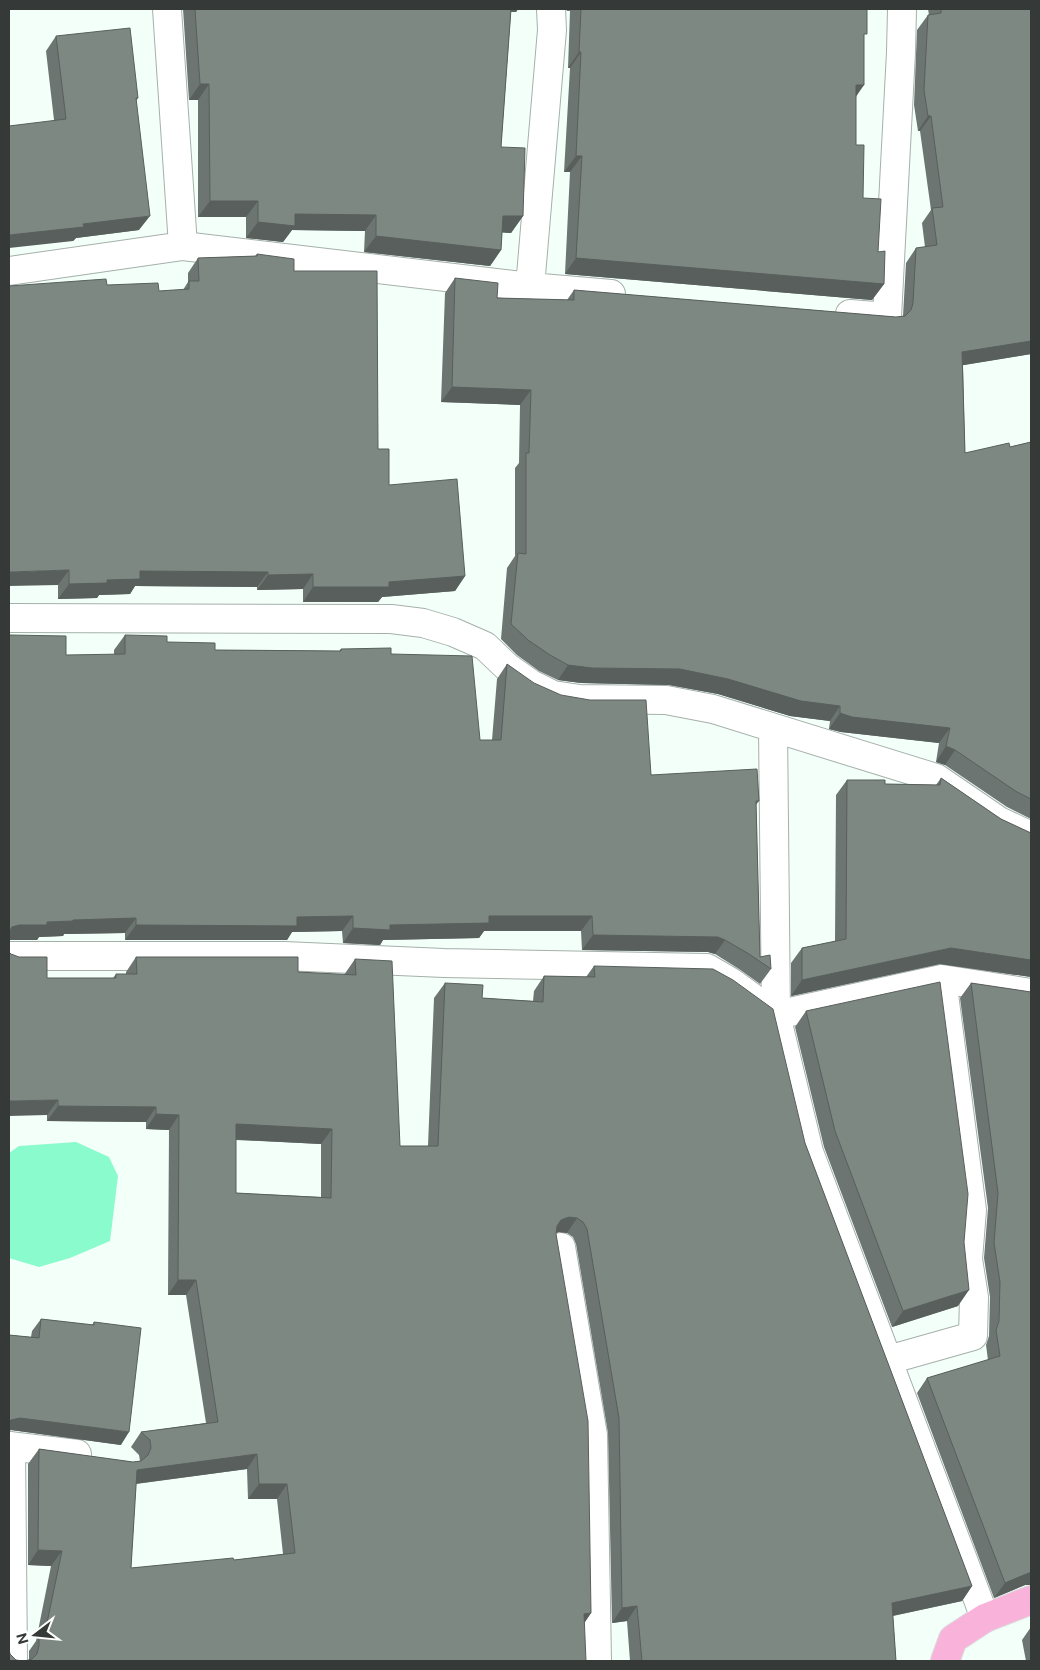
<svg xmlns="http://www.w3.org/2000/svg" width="1040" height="1670" viewBox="0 0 1040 1670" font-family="'Public Sans',sans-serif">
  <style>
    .water { fill: #8afbcc }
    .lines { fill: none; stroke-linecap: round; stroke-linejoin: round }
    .street-casing { stroke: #a6b0ab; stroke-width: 30 }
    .primary-casing { stroke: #dbdbdb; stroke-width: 30 }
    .street { stroke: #fff; stroke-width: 28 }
    .primary { stroke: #f9b3db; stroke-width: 28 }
    .wall { fill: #6c7571; fill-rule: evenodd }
    .shaded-wall { fill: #585f5c }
    .building { fill: #7e8883; stroke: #585f5c; fill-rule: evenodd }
  </style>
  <rect width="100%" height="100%" fill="#f3fff9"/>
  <!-- water -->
  <path class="water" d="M76 1142 109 1157 118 1176 110 1241 70 1258 39 1267 9 1258V1153L19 1146Z"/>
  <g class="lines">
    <defs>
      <path id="street" d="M167 9 183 246
        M9 271 183 246 530 287 611 294
        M530 287 552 30 551 9
        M850 314 887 317 901 52 902 9
        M9 618 391 619 423 623 453 632 485 646 507 667 531 684 553 695 580 699 666 700 713 709 936 778 999 821 1031 836
        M773 728 776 1015 942 979 1031 993
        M9 956H284L444 963 707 968 731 982 776 1015 809 1152 985 1618
        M561 1247 593 1435 597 1661
        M888 1360 973 1336 974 1297 968 1259 972 1210 942 979
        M9 1446 77 1454
        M11 1446 13 1661"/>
      <path id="primary" d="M945 1661 953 1639 985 1618 1031 1600"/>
    </defs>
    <!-- street casing -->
    <use href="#street" class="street-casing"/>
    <!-- primary casing -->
    <use href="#primary" class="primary-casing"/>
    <!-- street -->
    <use href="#street" class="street"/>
    <!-- primary -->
    <use href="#primary" class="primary"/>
  </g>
  <!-- wall -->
  <path class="wall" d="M183 9H536L535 10 518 9 516 12H511L501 147 523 216 511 233 502 232 501 250 490 266 364 252 365 231 292 230 283 242 246 238V217H198V100H189Z
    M566 9H867L856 97V145L863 198 878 252 884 284 872 300 565 274 570 172H564L570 68H568L570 11H567Z
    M928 9H1031V354L963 365 965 453 1010 447 1031 442V819L1007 807 945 765 936 762 939 743 841 732 829 729 830 721 790 716 718 694 669 685 581 683 558 680 539 671 517 655 501 639 507 568 515 556V468L519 463 520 405 441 402 445 293 455 278 497 298 567 300 574 290 896 317 903 316 906 263 916 248 925 247 922 223 931 210 920 131H918L914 105 917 30 928 15H929Z
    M56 36 138 98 136 101 139 230 76 238 73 241 54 120 46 51Z
    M257 254 294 271 378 449 389 485 465 576 455 591 382 597 378 602H303V589L257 590V587L135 586 130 594 99 595 97 598 58 599V585L107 285 159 291 183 290 188 282V273L198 258 255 256Z
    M125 635 215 650 339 651 341 649 391 654 480 740H492L497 679 507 664 651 775 759 801 756 805 760 957 771 969 760 984 739 969 715 954 708 952 582 950 581 931H484L479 938 383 940 380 945 343 943 342 931 292 932 287 940H125V933L64 934 63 936 39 937 37 940H9L66 655H114V650Z
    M941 778 1001 819 1031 833V977L940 964 791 996V963L802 948 835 941 836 795 847 780 885 784 936 785Z
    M11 954 47 978H113L116 974H126V972L136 957 298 972 344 975 355 959 400 1146H428L434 998 445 983 482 998 533 1001 534 991 544 976 586 977 594 966 805 1143 972 1586 962 1601 893 1616 896 1661H630L627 1621 612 1623 608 1433 576 1244 573 1237 567 1233 559 1232 556 1233 591 1613 584 1623 29 1660V1651L36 1641 51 1566 28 1565V1464L39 1449 133 1462 140 1461 139 1455 131 1447 141 1432 206 1423 186 1295H168L169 1130 146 1129V1122L47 1121V1115ZM236 1140 321 1144V1197L236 1193ZM247 1469 248 1499H277L283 1554 234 1560 131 1568 136 1484Z
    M971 983 1031 992 1025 1585 994 1598 917 1393 927 1378 988 1360 986 1345 989 1336 990 1297 984 1258 988 1208 960 998Z
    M806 1011 958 1306 892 1327 824 1147 795 1027Z
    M41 1319 92 1325 94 1322 121 1445 11 1430 9 1431V1335L31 1337 32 1331Z
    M1031 1627V1661H1026L1022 1640Z"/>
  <!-- shaded-wall -->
  <path class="shaded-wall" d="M502 9H536L535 10 518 9 516 12 501 11Z
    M579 52H581L570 68H568Z
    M200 84H209L198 100H189Z
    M856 85H864L853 101Z
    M928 116H931L920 131H918Z
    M576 156H582L570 172H564Z
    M210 201H258L246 217H198Z
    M295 214 376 215 365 231 292 230 283 242 246 238 258 222Z
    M150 216 139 230 76 238 73 241 9 248V235L83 224Z
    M503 216H523L511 233 492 232Z
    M376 236 501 250 490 266 364 252Z
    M576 258 884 284 872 300 565 274Z
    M1031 341V354L952 367 962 352Z
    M452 387 531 390 520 405 441 402Z
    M69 570 58 585 9 586V572Z
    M140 571 268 572 257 587 135 586 130 594 99 595 97 598 58 599 69 584 107 580Z
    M313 574 303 589 257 590 268 575Z
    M465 576 455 591 382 597 378 602H303L313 587 389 582Z
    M568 665 680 669 728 679 840 706 830 721 790 716 718 694 669 685 581 683 558 680Z
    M840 713 950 728 939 743 841 732 829 729Z
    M946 746 955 750 945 765 936 762Z
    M353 916 342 931 292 932 287 940H125L136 925 297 917Z
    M489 916H592L581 931H484L479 938 383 940 380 945 343 943 353 928Z
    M136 918 125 933 64 934 63 936 39 937 37 940H9V931L12 927 19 925 73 920Z
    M593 935 718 937 725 940 715 954 708 952 582 950Z
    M951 948 1031 960V977L940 964 791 996 802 980Z
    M58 1100 47 1115 9 1116V1101Z
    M58 1106 156 1107 146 1122 47 1121Z
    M156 1114 179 1115 169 1130 146 1129Z
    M236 1124 332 1129 321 1144 226 1139Z
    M569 1217 577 1218 567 1233 559 1232 551 1235 561 1220Z
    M178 1280H196L186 1295H168Z
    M969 1290 958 1306 892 1327 903 1311Z
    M20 1418 129 1432 121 1445 11 1430 9 1431V1422L11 1420Z
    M257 1454 247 1469 126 1485 137 1470Z
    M259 1484H287L277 1499H248Z
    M38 1550 62 1551 51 1566 28 1565Z
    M1031 1572V1585H1025L994 1598 1005 1583Z
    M972 1586 962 1601 882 1618 892 1603Z
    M637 1606 627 1621 612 1623 622 1608Z
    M591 1613 581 1628 584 1614Z"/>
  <!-- building -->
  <path class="building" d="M195 9H511L501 147 525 148 523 216H503L501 250 376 236V215L295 214V226L258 222V201H210L209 84H200Z
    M581 9H867V34H864V85H856V145H864L863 198 881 199 878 252 885 251 884 284 576 258 582 156H576L581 52H579Z
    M941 9H1031V341L962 352 965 453 1009 443 1010 447 1031 442V799L1017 792 955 750 946 746 950 728 852 717 840 713V706L801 701 728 679 680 669 592 668 568 665 550 655 528 640 511 624 518 553 526 554V453H529L531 390 452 387 455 278 498 283 497 298 574 300V290L896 317 905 316 911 310 913 303 916 248 937 245 932 208 943 207 931 116H928L924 90 928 15 941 13Z
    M130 28 138 98H136L150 216 83 224 84 227 9 235V126L66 119 56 36Z
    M257 254 294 259V271H377L378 449H389V485L457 479 465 576 389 582V587H313V574L268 575V572L140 571V579L107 580V583L69 584V570L9 572V286L106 279 107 285 158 283 159 291 189 289V281H199L198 258 257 256Z
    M9 635 66 636V655L125 654V635L167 636V642L215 643V650L341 651V649L391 648V654L472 656 480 740H501L507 664 534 683 561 695 590 700H646L651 775 757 769 759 801H756L760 957 770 955 771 969 749 954 725 940 718 937 593 935 592 916H489V923L390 925V930L353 928V916L297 917V926L136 925V918L73 920V921L47 922V925H19L12 927 9 931Z
    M941 778 1001 819 1031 833V960L951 948 802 980V948L846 939 847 780H885V784L940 785Z
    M9 952 11 954 19 957H47V978H116V974H137L136 957H298V972L356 975 355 959 392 961 400 1146H438L445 983 483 985 482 998 543 1002 544 976 595 977 594 966 713 969 733 980 773 1009 805 1143 972 1586 892 1603 896 1661H642L637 1606 622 1608 619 1418 587 1229 583 1222 577 1218 569 1217 561 1220 557 1226 556 1234 588 1421 591 1613 584 1614 586 1661H25L32 1659 37 1654 39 1646V1636L44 1637 62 1551 38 1550 39 1449 133 1462 141 1461 148 1455 151 1448 150 1440 141 1432 218 1422 196 1280H178L179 1115 156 1114V1107L58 1106V1100L9 1101ZM236 1124 332 1129 331 1198 236 1193ZM257 1454 259 1484H287L295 1553 234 1560 233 1558 131 1568 137 1470Z
    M940 982 968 1194 964 1242 969 1290 903 1311 835 1131 806 1011Z
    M971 983 1031 992V1572L1005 1583 927 1378 1000 1356 996 1330 999 1321 1000 1282 994 1243 998 1193Z
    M41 1319 94 1325V1322L141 1328 129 1432 20 1418 11 1420 9 1422V1335L39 1338Z
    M9 1649 10 1654 16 1660 23 1661H9Z"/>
  <!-- border -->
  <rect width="1040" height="1670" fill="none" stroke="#353937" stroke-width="20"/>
  <!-- north arrow -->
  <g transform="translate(35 1635) rotate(254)" stroke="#ffffff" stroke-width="4" paint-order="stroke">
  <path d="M0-4L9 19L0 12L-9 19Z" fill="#353937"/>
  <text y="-8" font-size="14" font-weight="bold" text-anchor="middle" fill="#353937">N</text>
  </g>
</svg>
